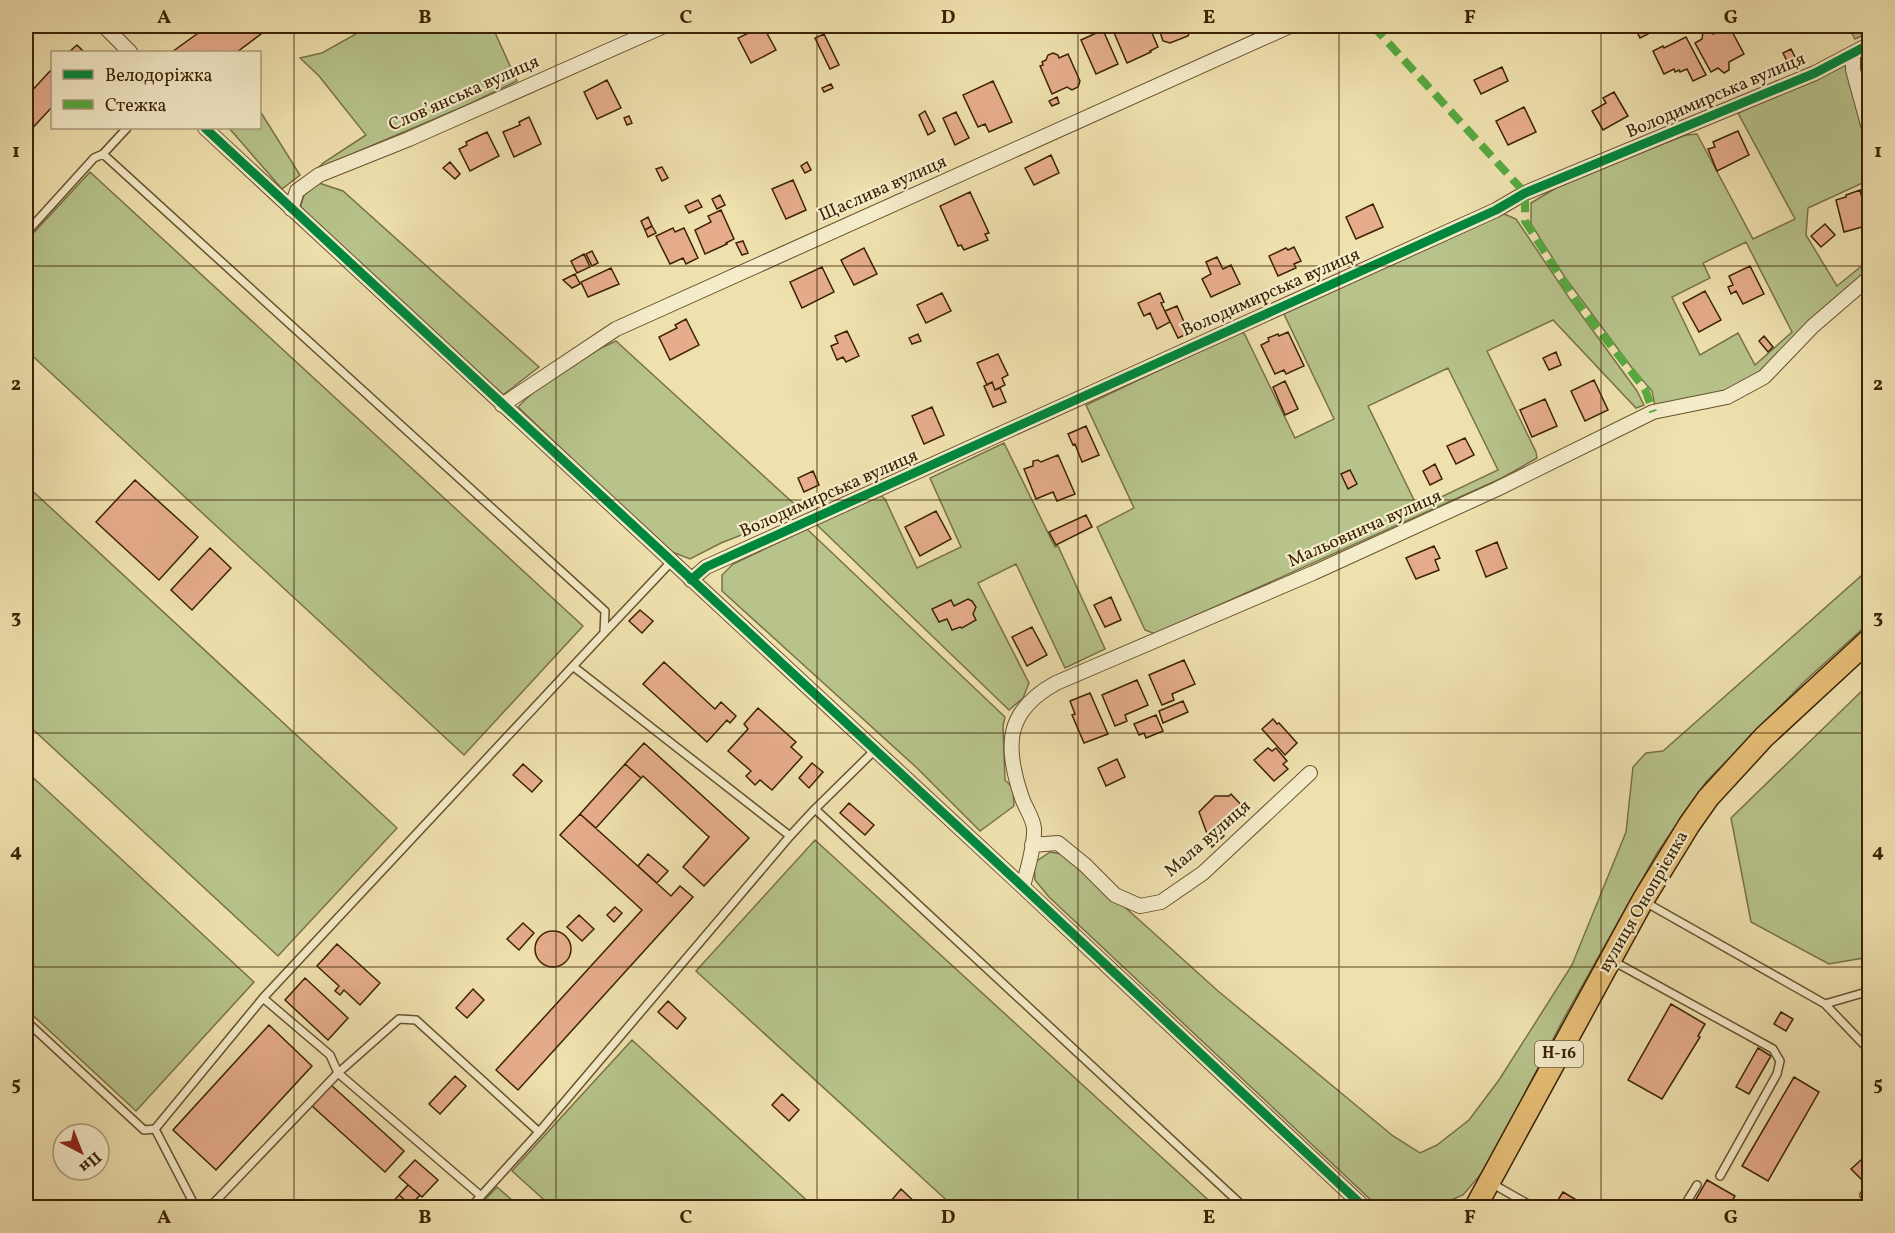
<svg xmlns="http://www.w3.org/2000/svg" width="1895" height="1233" viewBox="0 0 1895 1233" font-family="Vollkorn,serif">
  <style>
    .green { fill: #b7c38b; stroke: #797248; stroke-width: 1.5; fill-rule: evenodd }
    .building { fill: #e6ad8c; stroke: #3b2204; stroke-width: 1.5 }
    .lines { fill: none; stroke-linecap: round; stroke-linejoin: round }
    .service-casing { stroke: #68522e; stroke-width: 10 }
    .minor-casing { stroke: #68522e; stroke-width: 16 }
    .primary-casing { stroke: #3b2204; stroke-width: 24 }
    .service { stroke: #f5ecca; stroke-width: 7 }
    .minor { stroke: #f5ecca; stroke-width: 14 }
    .primary { stroke: #e8c077; stroke-width: 21 }
    .quiet { stroke: #55aa40; stroke-width: 8; stroke-dasharray: 15 8; stroke-linecap: butt }
    .cycleway-casing { stroke: #f5ecca; stroke-width: 13 }
    .cycleway { stroke: #00873e; stroke-width: 9 }
    .grid { fill: none; stroke: #3b2204; stroke-width: 1.5; stroke-opacity: 0.55 }
    .labels { text-anchor: middle; dominant-baseline: central; stroke-width: 4.5; stroke-linejoin: round; paint-order: stroke }
    .shield { fill: #f5ecca; stroke: #735f3f; stroke-width: 1.5 }
    .shield-label { font-size: 16px; font-weight: bold; fill: #3b2204 }
    .street-label { font-size: 18px; fill: #3b2204; stroke: #f5ecca }
    .neatline { fill: none; stroke: #3b2204; stroke-width: 2 }
    .grid-label { font-size: 20px; text-anchor: middle; font-weight: bold; fill: #3b2204 }
  </style>
  <rect width="100%" height="100%" fill="#efe1ae"/>
  <filter id="stains"><feTurbulence type="fractalNoise" baseFrequency=".00333" numOctaves="4"/><feColorMatrix values="0 0 0 0 .2 0 0 0 0 .09 0 0 0 0 .02 0 0 0 .5 -.17"/></filter>
  <radialGradient id="worn" r=".72"><stop offset=".6" stop-color="#630" stop-opacity="0"/><stop offset="1" stop-color="#630" stop-opacity=".3"/></radialGradient>
  <!-- green -->
  <path class="green" d="M370 26H492L517 81 467 105 317 169 323 163 366 135 319 76 300 58 322 53Z
    M1848 26H1869V32L1855 39Z
    M1869 49V103L1859 66 1865 52Z
    M1845 61 1869 147V180L1808 208 1806 235 1837 286 1869 260V274L1762 371 1722 394 1655 406 1652 391 1632 368 1564 276 1531 224V203L1566 182 1686 135 1697 134 1753 239 1795 219 1738 113ZM1746 242 1792 332 1755 365 1738 333 1700 355 1672 297 1710 278 1703 263Z
    M260 111 300 175 282 189 229 128H260Z
    M90 172 583 626 464 755 26 350V241Z
    M319 183 343 191 539 367 503 395 300 208 304 195Z
    M1502 213 1516 219 1572 302 1637 391 1644 405 1636 408 1553 320 1487 351 1536 452 1537 458 1502 478 1155 634 1145 630 1097 527 1134 508 1086 405 1241 331 1245 335 1295 438 1334 419 1283 312ZM1448 368 1498 470 1418 508 1368 406Z
    M616 341 802 511 721 543 690 559 667 550 518 407C541 382 584 355 616 341Z
    M1004 443 1055 547 1058 546 1105 649 1065 668 1016 564 978 583 1029 683 1023 698 1009 710 816 524 880 495 885 499 917 568 961 547 930 478Z
    M26 485 397 828 278 956 26 723Z
    M807 529 1005 717 1003 726 1005 780 1013 788 1014 806 980 831 917 768 722 591V575L733 564Z
    M1869 569V623L1806 680 1706 782 1657 853 1564 1018 1486 1168 1463 1195 1432 1208 1390 1207 1371 1200 1049 897 1035 880 1034 863 1050 852 1067 855 1218 991 1393 1136 1420 1153 1437 1145 1469 1120 1499 1080 1572 965 1626 832 1633 767 1646 753 1663 751Z
    M1869 684V957L1829 964 1751 922 1731 818Z
    M26 771 254 982 136 1111 26 1009Z
    M815 840 1216 1207H954L696 971Z
    M632 1040 814 1207H552L512 1171Z
    M497 1187 520 1207H478Z"/>
  <!-- building -->
  <path class="building" d="M141 26H153L147 32Z
    M208 26H267L269 28 237 52H172Z
    M763 26 776 50 751 63 738 38Z
    M1115 26H1149L1158 47 1150 51 1151 52 1127 63 1115 35 1112 27Z
    M1158 26H1189L1191 29 1188 36 1170 43 1163 41Z
    M1640 26H1643L1648 34 1640 38 1635 28Z
    M1729 26 1744 54 1729 62V70L1724 73 1718 68 1711 72 1695 43 1702 39 1703 32 1708 30 1713 34Z
    M1103 30 1118 64 1096 74 1081 40Z
    M824 34 839 65 830 69 815 38Z
    M1686 37 1706 75 1693 81 1687 69 1680 72 1679 70 1675 72 1674 69 1664 74 1653 51 1663 46 1664 48Z
    M77 45 84 52H69Z
    M1791 49 1795 57 1787 61 1783 53Z
    M1053 53 1058 55 1059 58 1068 54 1080 81 1078 87 1072 90 1067 87 1052 94 1040 66 1043 65 1042 62 1046 60 1048 55Z
    M1502 67 1508 81 1481 94 1474 80Z
    M52 69V107L26 135V97Z
    M607 80 621 108 597 119 584 92Z
    M993 81 1012 122 989 132 985 124 978 127 963 95Z
    M831 84 833 88 824 92 822 88Z
    M1614 92 1628 116 1603 130 1592 111 1606 103 1603 98Z
    M1057 97 1059 103 1052 106 1049 101Z
    M1524 107 1536 132 1508 145 1496 121Z
    M925 111 935 131 928 135 919 115Z
    M956 112 969 138 955 145 943 118Z
    M629 116 632 123 627 125 624 118Z
    M529 117 541 144 514 157 503 132 520 125 519 122Z
    M1738 131 1749 155 1717 171 1708 149 1715 147 1713 142Z
    M487 132 499 156 470 171 459 149 467 145 466 142Z
    M1051 155 1059 173 1034 185 1025 168Z
    M450 162 460 174 455 179 443 168Z
    M807 162 811 170 805 173 801 166Z
    M662 167 668 178 662 181 656 169Z
    M793 180 806 210 786 219 772 189Z
    M1860 190 1869 225 1844 232 1836 200 1846 197V195Z
    M970 192 989 233 985 234 988 240 964 250 961 245 958 246 940 206Z
    M720 195 725 205 717 209 712 199Z
    M698 200 702 207 689 213 685 206Z
    M1373 204 1383 227 1356 239 1346 217Z
    M721 210 734 239 726 243 727 244 705 254 695 230 711 222 708 216Z
    M648 217 652 226 645 230 641 221Z
    M1825 224 1835 235 1821 247 1811 236Z
    M652 226 656 233 648 237 645 230Z
    M673 228 675 232 684 228 698 258 686 264 683 258 670 264 656 236Z
    M743 241 748 253 742 255 736 243Z
    M1294 247 1301 261 1294 264 1296 268 1278 276 1269 256 1286 248 1288 250Z
    M864 248 877 274 854 285 841 260Z
    M592 251 598 263 592 266 586 254Z
    M584 254 590 267 577 273 571 261Z
    M1217 257 1223 269 1231 265 1240 284 1211 297 1202 279 1211 274 1206 262Z
    M1750 266 1764 294 1743 304 1736 291 1731 294 1728 287 1733 285 1729 276Z
    M822 267 834 292 802 308 790 282Z
    M611 268 619 284 588 297 581 282Z
    M575 274 580 284 572 288 563 280Z
    M1705 291 1721 320 1699 332 1683 303Z
    M942 293 951 311 926 323 917 305Z
    M1160 293 1164 302 1161 303 1170 322 1157 329 1150 313 1144 316 1138 303Z
    M1177 306 1189 333 1178 338 1165 311Z
    M686 319 699 345 670 360 659 337 677 328 675 325Z
    M847 331 859 356 846 362 843 357 837 360 831 346 838 343 835 336Z
    M1288 332 1304 366 1286 374 1284 370 1275 374 1261 345 1269 341 1268 338 1278 334 1279 336Z
    M918 334 921 341 912 344 909 338Z
    M1764 336 1773 347 1768 352 1759 341Z
    M1556 352 1561 365 1549 370 1543 358Z
    M998 354 1008 375 1002 378 1005 385 995 390 992 382 987 385 977 363Z
    M1594 380 1608 410 1585 421 1571 391Z
    M1285 381 1298 409 1285 415 1273 387Z
    M992 382 995 390 1000 388 1006 402 993 407 984 386Z
    M1545 399 1557 426 1532 437 1520 410Z
    M932 407 944 435 924 444 912 416Z
    M1086 426 1099 455 1082 462 1075 444 1073 445 1068 434Z
    M1465 438 1474 455 1456 464 1447 446Z
    M1058 455 1075 494 1057 501 1053 492 1036 499 1024 469 1033 466V461L1038 460 1041 462Z
    M1435 464 1442 479 1430 485 1423 471Z
    M1350 470 1357 484 1348 489 1341 474Z
    M813 471 819 485 804 492 798 478Z
    M135 480 198 537 159 580 96 522Z
    M936 511 951 539 920 556 905 527Z
    M1086 515 1092 527 1056 545 1049 532Z
    M1497 542 1507 568 1486 577 1476 551Z
    M1434 546 1440 558 1435 560 1439 570 1416 579 1406 558Z
    M210 548 231 568 192 610 171 590Z
    M1111 597 1121 620 1105 627 1094 605Z
    M968 599 972 601 976 607 973 614 976 620 962 628 960 627 952 630 947 619 939 622 932 609 951 600 954 606Z
    M640 610 653 621 642 633 629 621Z
    M1032 627 1047 655 1027 666 1012 637Z
    M1184 660 1195 684 1172 694 1174 700 1162 705 1149 675Z
    M664 662 715 709 721 702 736 716 730 723 727 720 707 742 643 684Z
    M1137 680 1148 705 1125 715 1127 721 1115 726 1102 695Z
    M1090 693 1108 734 1084 743 1072 715 1075 714 1070 701Z
    M1183 701 1188 712 1163 723 1159 711Z
    M758 708 796 742 791 747 802 757 772 790 760 780 755 785 746 776 751 771 728 751 748 729 744 724Z
    M1156 715 1163 731 1146 738 1144 733 1139 735 1134 724Z
    M1273 719 1277 724 1279 723 1297 743 1285 755 1262 729Z
    M644 743 749 838 704 886 683 867 709 837 643 776 641 778 625 764Z
    M1268 748 1272 751 1276 748 1287 761 1283 764 1288 769 1274 781 1254 760Z
    M1117 759 1125 777 1106 786 1098 768Z
    M812 763 823 772 809 788 799 778Z
    M523 764 542 781 532 792 513 775Z
    M625 764 641 778 596 828 580 814Z
    M1231 794 1245 809 1220 831 1224 836 1212 847 1199 812 1215 796H1229Z
    M849 803 874 825 865 835 840 813Z
    M580 814 671 896 680 886 693 897 518 1090 496 1070 642 910 560 835Z
    M648 854 668 871 657 883 638 866Z
    M615 907 622 913 614 922 607 915Z
    M579 915 594 929 582 941 567 927Z
    M523 923 534 933 519 950 507 939Z
    M535 949a18 18 0 1 1 36 0a18 18 0 1 1-36 0Z
    M337 944 380 983 360 1005 344 990 340 995 335 991 339 986 317 966Z
    M305 978 348 1018 328 1040 285 1000Z
    M473 989 484 1000 467 1018 456 1008Z
    M668 1001 686 1018 677 1029 658 1012Z
    M1671 1004 1705 1024 1698 1036 1700 1037 1662 1099 1628 1080Z
    M1781 1012 1793 1019 1786 1031 1774 1024Z
    M269 1025 312 1066 216 1170 173 1130Z
    M1758 1048 1771 1056 1749 1094 1736 1087Z
    M455 1076 466 1086 440 1114 429 1104Z
    M1794 1077 1819 1092 1768 1181 1742 1166Z
    M331 1085 404 1151 385 1172 312 1106Z
    M782 1094 799 1110 789 1121 772 1105Z
    M1870 1152V1188L1851 1169Z
    M415 1160 438 1180 422 1197 399 1177Z
    M1707 1180 1735 1196 1728 1208H1691Z
    M408 1185 420 1195 411 1205 399 1195Z
    M901 1189 921 1208H885Z
    M1563 1192 1590 1208H1553Z
    M399 1195 411 1205 408 1208H387Z
    M378 1201 385 1208H372Z"/>
  <g class="lines">
    <defs>
      <path id="service" d="M103 154 127 128
        M26 233 94 158 103 154 605 611 604 633 263 998 155 1129 144 1130 26 1021
        M604 633 671 562
        M574 667 790 836
        M815 809 875 750
        M1645 902 1825 1004 1870 1051
        M1613 961 1773 1049 1780 1061 1777 1074 1720 1176
        M263 998 330 1055 338 1073 481 1196
        M1825 1004 1870 991
        M155 1129 196 1208
        M1491 1183 1535 1208
        M1864 1195 1870 1200
        M209 1208 338 1073 399 1019 416 1020 539 1132
        M470 1208 539 1132 790 836 815 809 1245 1208
        M1683 1208 1697 1185"/>
      <path id="minor" d="M104 26 130 52
        M1853 53V70L1870 132
        M205 128 1023 887 1365 1208
        M291 209 297 191 319 175 409 139 664 26
        M502 405 616 329 1290 26
        M691 580 706 567 1496 210 1525 193 1815 73 1870 44
        M1032 845 1058 843 1085 865 1115 895 1140 906 1161 902 1203 873 1310 773
        M1023 887C1027 869 1035 847 1034 828 1033 818 1025 807 1022 798 1004 746 1005 711 1056 683L1313 573 1497 489 1653 412 1727 397 1764 377 1813 326 1870 277"/>
      <path id="primary" d="M1475 1208 1643 900 1689 825 1708 798 1764 737 1870 639"/>
    </defs>
    <!-- service casing -->
    <use href="#service" class="service-casing"/>
    <!-- minor casing -->
    <use href="#minor" class="minor-casing"/>
    <!-- primary casing -->
    <use href="#primary" class="primary-casing"/>
    <!-- service -->
    <use href="#service" class="service"/>
    <!-- minor -->
    <use href="#minor" class="minor"/>
    <!-- primary -->
    <use href="#primary" class="primary"/>
    <!-- quiet -->
    <path class="quiet" d="M1373 26 1525 193V221L1576 301 1645 389 1653 412"/>
    <defs>
      <path id="cycleway" d="M205 128 1023 887 1365 1208
        M691 580 706 567 1496 210 1525 193 1815 73 1870 44"/>
    </defs>
    <!-- cycleway casing -->
    <use href="#cycleway" class="cycleway-casing"/>
    <!-- cycleway -->
    <use href="#cycleway" class="cycleway"/>
  </g>
  <!-- grid -->
  <path class="grid" d="M294 26V1208M556 26V1208M817 26V1208M1078 26V1208M1339 26V1208M1601 26V1208M26 266H1870M26 500H1870M26 733H1870M26 967H1870"/>
  <g class="labels">
    <!-- shield labels -->
    <rect class="shield" x="1535" y="1041" width="48" height="26" rx="4.5"/>
    <g class="shield-label">
      <text x="1559" y="1054">Н-16</text>
    </g>
    <!-- street labels -->
    <g class="street-label">
      <text transform="translate(464 94) rotate(-24)">Словʼянська вулиця</text>
      <text transform="translate(1716 96) rotate(-23)">Володимирська вулиця</text>
      <text transform="translate(883 189) rotate(-24)">Щаслива вулиця</text>
      <text transform="translate(1271 293) rotate(-24)">Володимирська вулиця</text>
      <text transform="translate(829 494) rotate(-24)">Володимирська вулиця</text>
      <text transform="translate(1365 529) rotate(-24)">Мальовнича вулиця</text>
      <text transform="translate(1208 839) rotate(-41)">Мала вулиця</text>
      <text transform="translate(1644 902) rotate(-60)">вулиця Онопрієнка</text>
    </g>
  </g>
  <!-- margin -->
  <rect width="1895" height="1233" fill="none" stroke="#efe1ae" stroke-width="66"/>
  <!-- legend -->
  <rect x="51" y="51" width="210" height="78" fill="#f5ecca" stroke="#ab9b7b" stroke-width="1.5"/>
  <rect x="63" y="70" width="30" height="9" fill="#00873e" stroke="#ab9b7b" stroke-width="1.5"/>
  <text x="105" y="81" font-size="18" fill="#3b2204">Велодоріжка</text>
  <rect x="63" y="100" width="30" height="9" fill="#55aa40" stroke="#ab9b7b" stroke-width="1.5"/>
  <text x="105" y="111" font-size="18" fill="#3b2204">Стежка</text>
  <!-- north arrow -->
  <g transform="translate(81 1152) rotate(138)"><circle r="28" fill="#f5ecca" stroke="#ab9b7b" stroke-width="1.5"/>
  <path d="M0-4.5L10 22L0 15L-10 22Z" fill="#8f2418"/>
  <text y="-9" font-size="16" font-weight="bold" text-anchor="middle" fill="#3b2204">Пн</text>
  </g>
  <rect x="33" y="33" width="1829" height="1167" class="neatline"/>
  <g class="grid-label">
    <text x="164" y="23">A</text>
    <text x="425" y="23">B</text>
    <text x="686" y="23">C</text>
    <text x="948" y="23">D</text>
    <text x="1209" y="23">E</text>
    <text x="1470" y="23">F</text>
    <text x="1731" y="23">G</text>
    <text x="16" y="157">1</text>
    <text x="1878" y="157">1</text>
    <text x="16" y="390">2</text>
    <text x="1878" y="390">2</text>
    <text x="16" y="623">3</text>
    <text x="1878" y="623">3</text>
    <text x="16" y="857">4</text>
    <text x="1878" y="857">4</text>
    <text x="16" y="1090">5</text>
    <text x="1878" y="1090">5</text>
    <text x="164" y="1223">A</text>
    <text x="425" y="1223">B</text>
    <text x="686" y="1223">C</text>
    <text x="948" y="1223">D</text>
    <text x="1209" y="1223">E</text>
    <text x="1470" y="1223">F</text>
    <text x="1731" y="1223">G</text>
  </g>
  <rect width="100%" height="100%" filter="url(#stains)"/>
  <rect width="100%" height="100%" fill="url(#worn)"/>
</svg>
